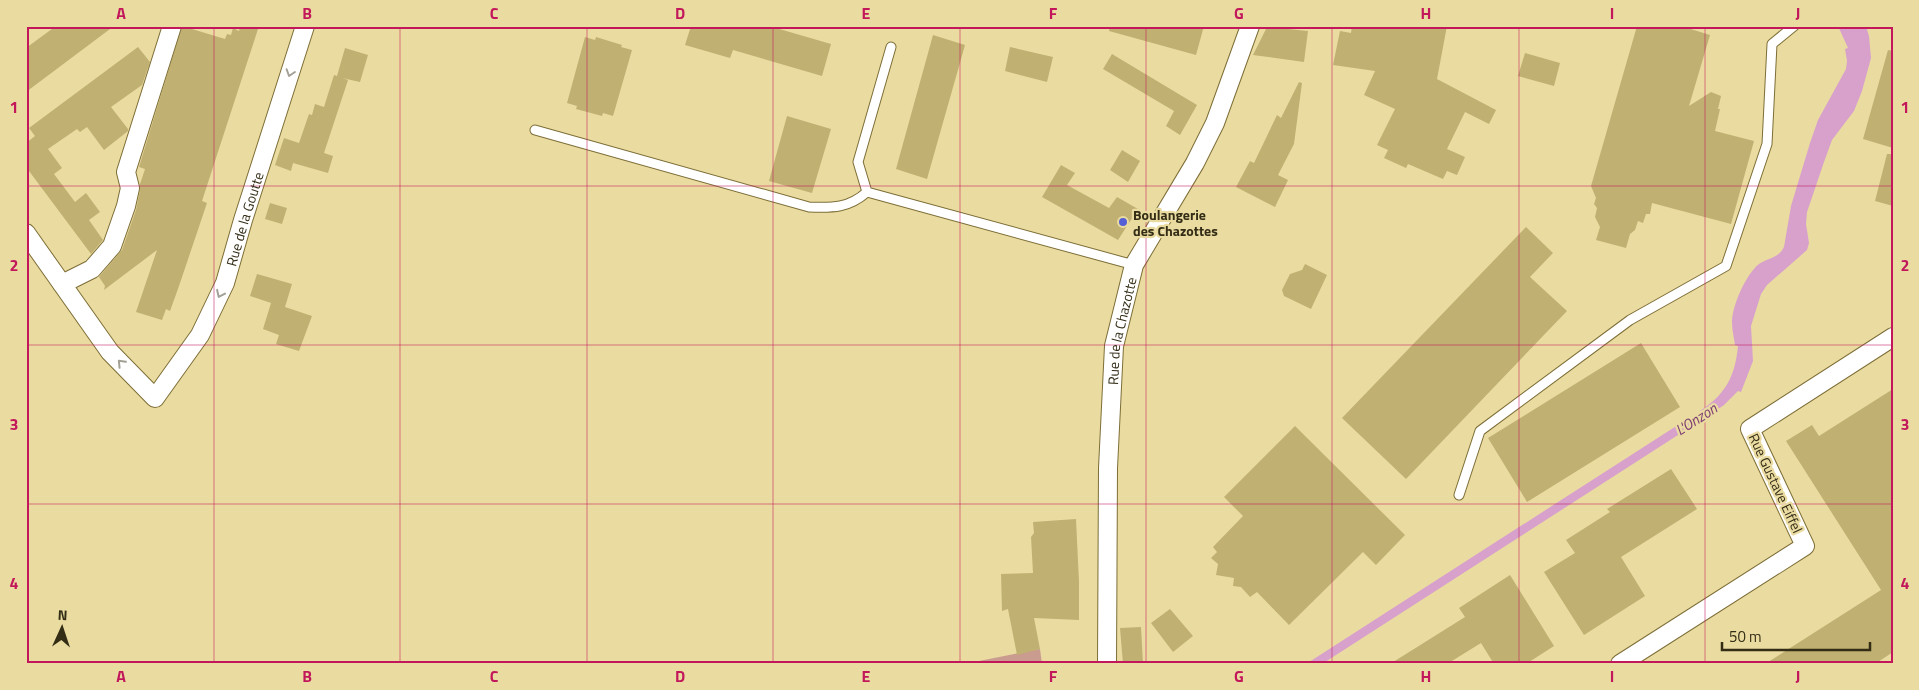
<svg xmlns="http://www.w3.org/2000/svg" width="1919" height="690" viewBox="0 0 1919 690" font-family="'Titillium Web',sans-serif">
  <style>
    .green { fill: #ca9b8f }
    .water { fill: #d7a1cb }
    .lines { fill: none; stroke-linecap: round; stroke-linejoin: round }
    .stream { stroke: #d7a1cb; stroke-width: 5.5 }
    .building { fill: #c0b071 }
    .service-casing { stroke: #7d6e37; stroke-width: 11 }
    .minor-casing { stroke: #7d6e37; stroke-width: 20 }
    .service { stroke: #fff; stroke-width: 9 }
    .minor { stroke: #fff; stroke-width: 18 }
    .oneway { stroke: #a3a096 }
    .grid { fill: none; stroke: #c2185b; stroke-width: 1; stroke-opacity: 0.55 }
    .poi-dot { fill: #545ed5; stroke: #eadba1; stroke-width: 2 }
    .labels { text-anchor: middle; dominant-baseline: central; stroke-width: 4.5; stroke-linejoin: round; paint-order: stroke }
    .poi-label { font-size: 14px; font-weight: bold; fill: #332d16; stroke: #eadba1; text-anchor: start }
    .street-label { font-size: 14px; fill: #332d16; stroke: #eadba1 }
    .water-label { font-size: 15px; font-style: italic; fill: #7c3b70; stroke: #eadba1 }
    .neatline { fill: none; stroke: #c2185b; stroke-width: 2 }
    .grid-label { font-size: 16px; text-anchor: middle; font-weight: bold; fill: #c2185b }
  </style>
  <rect width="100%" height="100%" fill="#eadba1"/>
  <!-- green -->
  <path class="green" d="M1040 649 1042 664H964Z"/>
  <!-- water -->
  <path class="water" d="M1838 26H1866L1869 36 1871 58 1862 91 1854 111 1832 140 1824 162 1807 212 1806 224 1809 243 1807 250 1767 285 1761 294 1751 326 1753 361 1741 392 1738 391 1724 405 1698 423 1700 411C1726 394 1735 376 1738 346L1735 345C1734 338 1732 330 1732 322 1732 306 1746 274 1759 264 1768 258 1779 258 1784 247L1791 206 1810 143 1818 120 1846 69 1847 61 1845 49 1848 48Z
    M1681 423 1678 435 1322 664H1306Z"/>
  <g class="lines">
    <!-- stream -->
    <path class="stream" d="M1674 433 1704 413"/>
  </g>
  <!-- building -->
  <path class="building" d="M56 26H114L26 92V48Z
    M182 26 225 39 227 34 231 35 233 28 239 31 240 26H259L202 201 207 203 179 286 170 311 166 309 162 320 136 312 157 250 104 290 105 286 99 277 122 250 136 210 140 190V184L145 169 139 167Z
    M691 26H769L831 44 822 76 733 50 730 58 685 45Z
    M1110 26H1204L1196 55 1109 31Z
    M1352 26H1447L1437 79 1496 110 1489 124 1465 112 1447 149 1465 157 1457 175 1447 171 1443 179 1408 164 1406 168 1384 158 1388 150 1377 145 1395 109 1364 95 1375 71 1333 65 1340 31 1351 33Z
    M1637 26H1681L1710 35 1689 106 1711 92 1721 96 1718 109H1720L1715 131 1754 141 1731 224 1652 203 1650 214H1646L1643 223 1638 221 1635 230 1630 234 1626 248 1596 240 1600 227 1595 217 1597 208 1594 204 1596 198 1591 186Z
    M1267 27 1308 31 1304 62 1253 55Z
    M933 35 965 45 927 179 896 169Z
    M585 37 595 40 596 37 622 45 621 47 632 50 613 116 603 113 602 116 576 109 577 106 567 103Z
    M138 47 150 62 142 85 111 107 128 129V131L104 150 87 127 80 132 77 129 48 149 62 168 54 174 75 202 86 193 100 212 89 220 103 240 91 254 26 167V143L35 136 29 128Z
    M1010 47 1053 57 1047 82 1005 71Z
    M345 48 368 55 360 82 342 78 348 80 324 153 333 156 328 173 293 163 291 171 275 165 284 138 299 143 309 114 312 115 315 104 324 107 334 75 337 76Z
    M1888 50 1893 51V148L1863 139Z
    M1525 53 1560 63 1554 86 1518 76Z
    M1112 54 1197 105 1180 135 1166 126 1174 111 1103 69Z
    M1299 82 1302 83 1294 144 1278 175 1288 180 1275 207 1236 187 1250 161 1254 163 1277 115 1281 118Z
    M787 116 831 129 812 193 769 181Z
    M1122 150 1140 161 1128 182 1110 170Z
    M1887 154H1893V206L1875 201Z
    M1061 165 1075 173 1067 185 1109 208 1117 197 1138 209 1118 240 1042 197Z
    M270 203 287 208 282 224 265 219Z
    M1526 227 1553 253 1530 277 1567 311 1406 479 1342 418Z
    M1305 264 1327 275 1311 309 1284 296 1282 290 1290 274 1302 270Z
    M257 274 292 284 285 307 312 316 299 351 276 344 279 335 263 329 271 303 250 296Z
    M1641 343 1680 407 1527 502 1488 438Z
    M1893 389V652L1875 664H1765L1881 590 1786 441 1812 425 1819 436Z
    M1295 426 1405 535 1376 565 1363 552 1289 625 1257 592 1250 597 1241 587 1233 586 1234 578 1216 575 1218 564 1211 558 1217 552 1213 547 1243 516 1224 497Z
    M1671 469 1697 509 1621 557 1645 596 1584 635 1544 572 1575 553 1566 540 1610 512 1607 509Z
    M1076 519 1079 582V620L1034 618 1040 649 1017 655 1008 609 1002 611 1001 574 1033 573 1031 537 1034 533 1033 522Z
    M1510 575 1554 646 1526 664H1494L1481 643 1447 664H1390L1465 617 1459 608Z
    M1170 609 1193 636 1173 652 1151 623Z
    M1141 627 1143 664H1123L1120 628Z"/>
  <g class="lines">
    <defs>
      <path id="service" d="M535 130 809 207C833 208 849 208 867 192L1134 265
        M867 192 858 162 891 47
        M1459 495 1480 431 1630 320 1726 266 1767 144 1772 44 1794 26"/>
      <g id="minor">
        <path id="s1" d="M26 233 110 352 155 398 200 335 225 283 243 220 305 26"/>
        <path d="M62 284 92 269 112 246 126 206 130 188 126 172 172 26"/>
        <path id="s2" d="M1107 664 1108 468 1114 346 1134 265 1195 163 1215 123 1250 26"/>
        <path d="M1620 664 1805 546 1750 429 1893 337"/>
      </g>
    </defs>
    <!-- service casing -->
    <use href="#service" class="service-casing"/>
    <!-- minor casing -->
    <use href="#minor" class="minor-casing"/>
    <!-- service -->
    <use href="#service" class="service"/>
    <!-- minor -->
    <use href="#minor" class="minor"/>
  </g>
  <!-- one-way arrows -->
  <defs><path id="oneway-chevron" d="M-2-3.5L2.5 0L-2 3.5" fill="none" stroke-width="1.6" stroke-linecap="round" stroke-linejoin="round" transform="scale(1.25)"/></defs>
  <g class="oneway">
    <use href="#oneway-chevron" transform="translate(290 73) rotate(108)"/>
    <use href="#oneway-chevron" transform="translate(220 294) rotate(115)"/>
    <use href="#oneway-chevron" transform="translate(121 363) rotate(-134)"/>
  </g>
  <!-- grid -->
  <path class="grid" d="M214 26V664M400 26V664M587 26V664M773 26V664M960 26V664M1146 26V664M1332 26V664M1519 26V664M1705 26V664M26 186H1893M26 345H1893M26 504H1893"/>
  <!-- markers -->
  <circle class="poi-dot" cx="1123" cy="222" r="5"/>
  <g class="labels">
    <!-- poi labels -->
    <g class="poi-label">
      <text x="1133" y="214">Boulangerie<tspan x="1133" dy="16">des Chazottes</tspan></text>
    </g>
    <!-- street labels -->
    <g class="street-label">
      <text stroke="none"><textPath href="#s1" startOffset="412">Rue de la Goutte</textPath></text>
      <text stroke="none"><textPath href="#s2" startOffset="334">Rue de la Chazotte</textPath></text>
      <text transform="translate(1776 483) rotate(65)">Rue Gustave Eiffel</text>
    </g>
    <!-- water labels -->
    <g class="water-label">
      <text transform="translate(1696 419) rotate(-33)">L'Onzon</text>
    </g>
  </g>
  <!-- border -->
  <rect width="1919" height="690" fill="none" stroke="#eadba1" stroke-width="55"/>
  <!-- north arrow -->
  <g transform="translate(62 628) rotate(3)" stroke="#eadba1" stroke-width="4" paint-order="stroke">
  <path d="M0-4L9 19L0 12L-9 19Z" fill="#332d16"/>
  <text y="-8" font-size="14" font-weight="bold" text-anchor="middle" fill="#332d16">N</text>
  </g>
  <!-- scale -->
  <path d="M1722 642v8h148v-8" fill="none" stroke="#332d16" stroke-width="2.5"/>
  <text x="1729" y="642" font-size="15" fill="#332d16" stroke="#eadba1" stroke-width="4" paint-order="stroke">50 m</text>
  <rect x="28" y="28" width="1864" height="634" class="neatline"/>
  <g class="grid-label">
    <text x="121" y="19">A</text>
    <text x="307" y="19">B</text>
    <text x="494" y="19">C</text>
    <text x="680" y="19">D</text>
    <text x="866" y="19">E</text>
    <text x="1053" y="19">F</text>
    <text x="1239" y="19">G</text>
    <text x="1426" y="19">H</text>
    <text x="1612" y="19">I</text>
    <text x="1798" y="19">J</text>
    <text x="14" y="113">1</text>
    <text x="1905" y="113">1</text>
    <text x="14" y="271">2</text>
    <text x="1905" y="271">2</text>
    <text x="14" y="430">3</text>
    <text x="1905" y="430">3</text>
    <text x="14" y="589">4</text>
    <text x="1905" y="589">4</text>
    <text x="121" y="682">A</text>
    <text x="307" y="682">B</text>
    <text x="494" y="682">C</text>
    <text x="680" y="682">D</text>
    <text x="866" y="682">E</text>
    <text x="1053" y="682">F</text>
    <text x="1239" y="682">G</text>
    <text x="1426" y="682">H</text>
    <text x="1612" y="682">I</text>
    <text x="1798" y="682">J</text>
  </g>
</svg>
